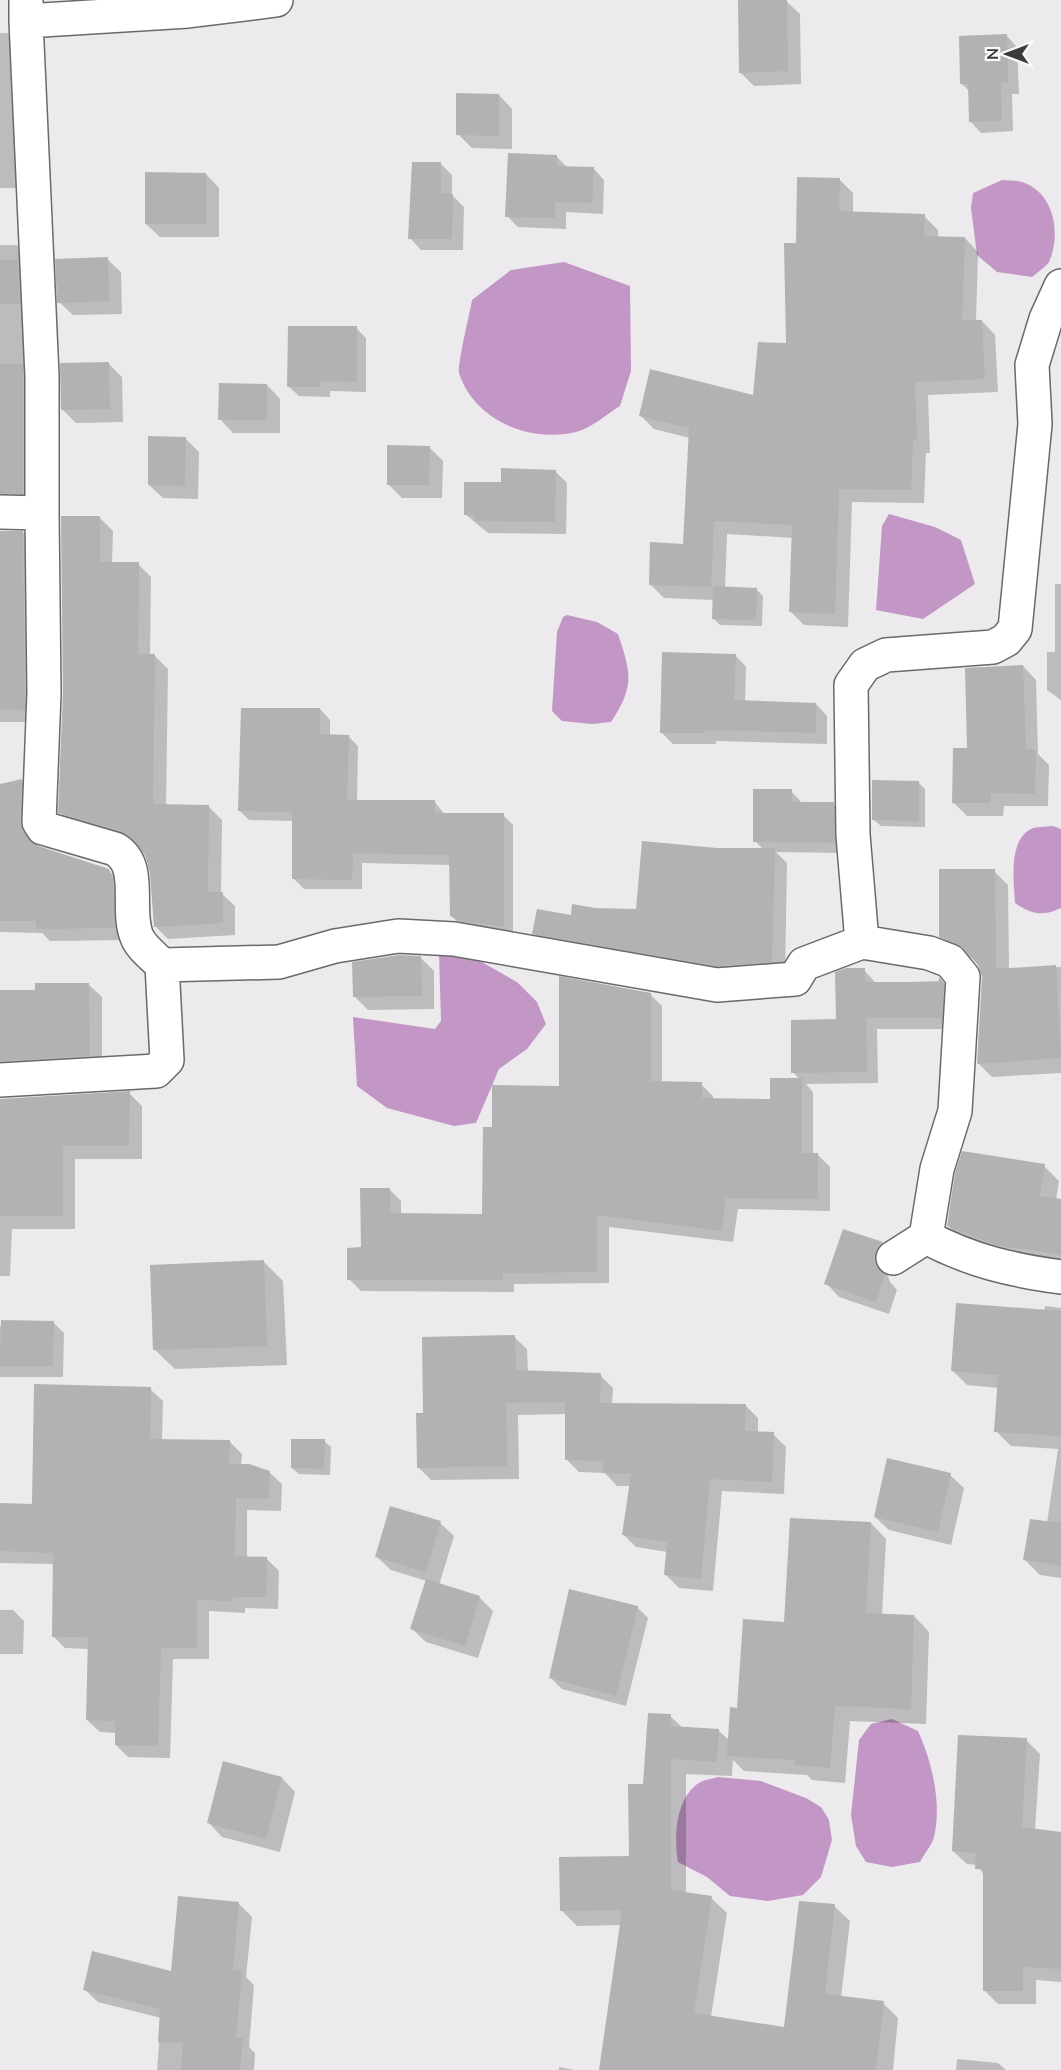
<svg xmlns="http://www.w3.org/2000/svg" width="1061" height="2070" viewBox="0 0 1061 2070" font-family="Mulish,sans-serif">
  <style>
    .water { fill: #c297c5 }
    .shadow { fill: #0003 }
    .building { fill: #b3b1b3 }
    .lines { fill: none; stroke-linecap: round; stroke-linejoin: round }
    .minor-casing { stroke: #6b696b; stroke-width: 36 }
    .minor { stroke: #fff; stroke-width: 33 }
  </style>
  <rect width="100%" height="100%" fill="#edeaed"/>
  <!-- water -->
  <path class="water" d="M1002 180C1009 181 1019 180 1025 183 1055 195 1061 235 1049 262 1045 267 1037 273 1032 277L997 272 977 255 971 208 973 193Z
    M564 262 630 286 631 371 620 406C607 414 590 429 576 432 529 443 474 420 459 373 457 366 470 312 472 300L511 270Z
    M889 514 935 527 961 540 975 584 923 619 876 610 882 526Z
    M567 615 597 622 618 634C631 673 635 686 611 722L592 724 562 721 552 711 557 632 563 617Z
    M1053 826 1061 829V908C1043 917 1031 914 1015 903 1014 882 1008 844 1029 830 1035 826 1046 827 1053 826Z
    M455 947 517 982 537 1002 546 1024 527 1049 499 1069 476 1123 454 1126 387 1108 357 1086 353 1017 435 1029 441 1021 439 953Z
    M892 1719 918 1731C932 1762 942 1803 934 1837 932 1845 924 1854 920 1862L892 1867 866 1862 856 1846 851 1815 859 1740 871 1724Z
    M718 1777 761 1781 806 1798 821 1807 829 1820 832 1840 821 1877 803 1895 768 1901 730 1896 707 1877 678 1862C674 1839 675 1802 696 1785 702 1780 711 1779 718 1777Z"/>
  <!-- shadow -->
  <path class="shadow" d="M786 1 800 14 801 84 754 86 740 72Z
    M0 33H7L18 44 24 188H0Z
    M1006 35 1017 47 1019 94H1012L1013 131 981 133 970 121 969 91 962 84Z
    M499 95 512 109V149L472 148 458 134Z
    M556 156 568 168H593L604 180 603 214 566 212V229L518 227 507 216Z
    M441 164 452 175V195L464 207 463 250H421L410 238Z
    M206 174 219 188V237H160L146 224Z
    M839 179 853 193V213L924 216 938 230V238H965L978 252 976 321H982L995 335 998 392 928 395 930 453H926L924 503 852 502 848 627 804 625 790 611 793 538 727 534 725 588 756 589 763 596 762 626 720 625 713 618 714 600 664 598 650 584 685 545 690 438 654 429 640 415 754 397 788 345 798 244Z
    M0 245H17L30 258 36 506 0 511Z
    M107 259 121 272 122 314 73 315 59 302Z
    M356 328 366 338V392L330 391V397L299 396 288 386Z
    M108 363 122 377 123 422 76 423 62 409Z
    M267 385 280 399V433H233L220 419Z
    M185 438 199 452 198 499 163 498 149 485Z
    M429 447 443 461 442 498H402L388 484Z
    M555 471 567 483 566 534 488 533 465 514 502 484Z
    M100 518 113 531 112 563 138 564 151 577 150 655 155 656 168 669 166 806 209 807 222 820 221 893 235 906V935L168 939 155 926 151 872 142 848 135 843 73 825 60 812Z
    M0 532 23 533 36 546 37 722H0Z
    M1055 584H1061V700L1047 690V652H1055Z
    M735 655 746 667 745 702 816 704 827 716V744L716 741V744H673L661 732Z
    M1023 666 1036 680 1038 754 1049 765 1048 806H1004L1003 816H967L953 802 968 750Z
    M320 709 330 720V736H348L358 746 357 802H435L445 815H503L513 825V936L462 926 451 916V865L362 863V889H304L294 879V821L249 820 239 810Z
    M21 780 34 793 32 835 35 845 108 870 121 883 127 940 50 941 42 933 0 932V785Z
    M918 782 925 789V827L881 826 874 820Z
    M791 791 802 803 833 804 844 814 845 853 776 852 787 863 785 975 732 979 547 947 534 933 595 910 637 911 717 849H763L755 841Z
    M994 871 1008 885 1009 970 1061 967V1073L992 1077 978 1063 983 977 976 960 955 951 941 936Z
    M420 957 434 971V1009L368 1010 354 996Z
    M864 970 876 983 941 981 951 991 953 1029H877L878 1083 806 1084 813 1092V1155H818L830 1167V1211L738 1209 733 1242 609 1227V1283L514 1284V1292L361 1291 349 1279 389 1189 401 1201V1215L484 1216 494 1129 561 1087 650 994 662 1006V1083L701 1084 713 1096V1100L771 1101 800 1080 793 1072 837 1021Z
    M88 984 102 997V1069L0 1080V991H37Z
    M129 1093 142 1106V1159H75V1229H12L10 1276H0V1100Z
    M1044 1166 1059 1181 1056 1200 1061 1201V1267L963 1241 948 1226Z
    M844 1231 882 1244 895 1257 887 1273 890 1282 897 1290 889 1314 839 1297 826 1283Z
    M263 1261 283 1281 287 1365 175 1369 155 1350Z
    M1045 1306 1061 1308V1578L1040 1575 1025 1560 1047 1523 1058 1449 1011 1446 996 1431 999 1388 967 1385 952 1370 1044 1311Z
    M53 1322 64 1333 63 1377H0V1326Z
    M514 1337 527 1349 528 1372 600 1375 613 1388 612 1404 745 1405 758 1418V1433L773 1434 786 1447 784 1494 722 1491 713 1591 679 1588 666 1575 668 1552 636 1547 623 1534 631 1486H617L605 1473 579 1472 566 1459V1414L518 1415 519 1479 431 1480 418 1467 424 1415Z
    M150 1389 163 1401 162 1440 229 1441 242 1454 241 1466 269 1472 282 1484 281 1511 247 1510V1558H266L279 1571 278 1609 245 1608V1613L209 1611V1659H173L170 1758 128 1757 116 1745V1733L100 1732 87 1720 89 1649 65 1648 53 1636 54 1564 0 1563V1505H33Z
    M324 1441 331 1447 330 1475 299 1474 292 1468Z
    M950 1475 964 1488 951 1545 889 1530 875 1517Z
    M440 1523 454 1536 439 1585 479 1597 493 1611 478 1658 426 1642 412 1629 427 1581 391 1570 377 1557Z
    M871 1523 886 1539 882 1615 914 1616 929 1632 926 1724 850 1721 845 1783 812 1780 807 1775 744 1771 733 1760 732 1776 686 1774V1894L711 1898 727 1913 711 2017 785 2029 834 1906 850 1921 841 1998 883 2003 898 2018 893 2070H600L622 1925 577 1926 561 1910 630 1858 644 1786 670 1716 683 1728 718 1730 730 1741 738 1709 786 1624Z
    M637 1607 648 1618 626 1706 562 1689 551 1678Z
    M0 1610H13L24 1621 23 1654H0Z
    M1026 1740 1040 1754 1035 1830 1061 1833V1982L1036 1980V2004H998L984 1990V1875L977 1865 967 1864 953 1851Z
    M282 1778 295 1792 280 1852 222 1837 209 1823Z
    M239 1904 252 1917 246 1977 254 1985 249 2047 255 2053 254 2070H157L161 2018 98 2002 84 1989 172 1973Z
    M957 2059 998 2063 1006 2070H956Z
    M559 2067 574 2070H559Z"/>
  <!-- building -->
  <path class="building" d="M738 0H787L788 71 739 73Z
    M1007 34 1008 83H1001L1002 121 969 122 968 84H960L959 36Z
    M456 93 499 94V136L456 135Z
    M508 153 557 155V166L594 167 592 203 555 202V218L505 217Z
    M412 162H441V193L453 194 452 239H408Z
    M145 172 206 173V224H145Z
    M797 177 840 178 839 211 925 214 924 236 965 237 962 320H982L985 379 915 382 917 439 913 440 911 490 839 489 835 614 789 612 792 525 714 521 711 587 649 585 650 542 683 544 689 428 639 416 650 369 753 395 758 342 786 343 784 243H796Z
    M108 257 109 301 57 303 55 259Z
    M0 260H18L20 304H0Z
    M288 326H357V382L321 381 320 387H287Z
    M109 362 110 409 61 410 60 363Z
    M0 364H23V494L0 493Z
    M219 383 267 384V420H218Z
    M148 436 186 437 185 486 148 485Z
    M387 445 430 446 429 485H387Z
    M501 468 556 470 555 522 475 521 474 515H464V482H501Z
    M61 516H100V562H139L138 654H155L153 804 209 805 208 892H223V923L154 927 150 873 146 857 136 843 120 831 58 813 63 693Z
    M0 531H23L25 710 0 709Z
    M713 586 757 588 756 620 712 619Z
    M662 652 736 654 734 700 816 703V733L705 730V733H660Z
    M1023 665 1026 749 1036 750 1035 794 991 793 990 803H952L953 748H967L965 668Z
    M241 708H320V734L349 735 347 800H435V813H504V927L462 921 450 916 449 855 353 853 352 880 292 879V812L238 811Z
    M22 779 20 821 23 832 38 846 109 869 113 880 115 928 36 929V921H0V784Z
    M872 780 919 781V821L872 820Z
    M753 789H792V802H834L835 843 753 842Z
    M642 841 717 848H775L772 962 718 966 532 934 537 909 571 915 572 904 595 908 636 909Z
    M939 869H995L996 969 1056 965 1061 1058 977 1064 982 977 978 965 964 949 939 937Z
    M399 955 421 956 422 996 353 997 352 962Z
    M846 968H865V982H939V977L944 983 942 1018H866L867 1072 791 1073V1020L836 1019 835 972Z
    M559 976 651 993V1081L702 1082V1098L770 1099V1078H802V1153H818V1199L726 1198 722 1231 597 1215V1272L503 1273V1280H347V1248L361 1247 360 1188H390V1213L482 1214 483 1127H492V1085L559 1086Z
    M35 983H89L90 1056 0 1061V990H35Z
    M130 1091 129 1146H63V1216H0V1099Z
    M962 1151 1045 1164 1040 1196 1061 1199V1255L996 1245 947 1226 955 1173Z
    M843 1229 883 1242 877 1249 874 1258 877 1268 885 1275 876 1302 824 1284Z
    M264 1260 267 1346 153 1350 150 1265Z
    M956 1303 1061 1311V1436L994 1432 998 1375 951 1371Z
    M1 1320 54 1321 53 1366H0Z
    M515 1335 516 1370 601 1373 600 1403 746 1404 745 1431 774 1432 772 1482 710 1479 701 1579 664 1575 667 1542 622 1535 631 1474 603 1473V1461L565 1460V1402L506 1403 507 1466 417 1468 416 1413H423L422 1337Z
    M34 1384 151 1387 150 1439 230 1440 229 1464H249L270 1471 269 1499 236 1498 235 1556 267 1557 266 1597H233V1601L197 1600V1648H161L158 1746 115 1745V1721L86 1720 88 1637H52L53 1553 0 1551V1503L32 1504Z
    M291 1439H325L324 1469 291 1468Z
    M887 1458 951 1473 938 1532 874 1517Z
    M390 1506 441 1521 426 1572 375 1557Z
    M790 1518 871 1522 866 1613 914 1615 911 1709 835 1706 830 1768 795 1765V1760L727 1756 730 1707 737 1708 743 1619 784 1622Z
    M1030 1519 1061 1523V1566L1023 1560Z
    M426 1579 480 1596 465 1646 410 1629Z
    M569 1589 638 1606 616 1696 549 1678Z
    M648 1713 671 1714V1726L719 1729 717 1762 671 1759V1890L712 1896 694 2013 784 2027 799 1901 835 1904 825 1994 884 2001 876 2070H599L622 1910 560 1911 559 1857 629 1856 628 1784H643Z
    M958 1735 1027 1738 1022 1827 1061 1832V1969L1023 1967V1991H983V1869H975L976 1853 952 1851Z
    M223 1761 282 1777 266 1839 207 1823Z
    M178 1896 239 1902 233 1970H242L236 2038H243L240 2070H181L183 2043 158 2042 160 2009 83 1990 92 1951 171 1971Z"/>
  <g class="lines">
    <defs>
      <path id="minor" d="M26 0V21L188 11 276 0
        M0 512 42 513V376L26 21
        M862 942 853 835 851 685 865 665 886 655 993 647 1006 640 1015 629 1035 424 1032 365 1046 319 1061 286
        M162 965 279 962 335 946 398 936 454 939 717 985 795 979 804 964 862 942 929 953 950 961 963 977 955 1111 937 1169 926 1237 893 1258
        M0 1080 156 1071 167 1060 162 965C154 957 141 947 137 937 125 909 144 866 115 849L43 828 39 822 44 693 42 513
        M926 1237C971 1261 1011 1270 1061 1277"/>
    </defs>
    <!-- minor casing -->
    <use href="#minor" class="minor-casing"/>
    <!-- minor -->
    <use href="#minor" class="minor"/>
  </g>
  <!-- north arrow -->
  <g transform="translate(1007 54) rotate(270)" stroke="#fbf8fb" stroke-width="4.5" paint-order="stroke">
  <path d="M0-4.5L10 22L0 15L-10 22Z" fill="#3b3a3b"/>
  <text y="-9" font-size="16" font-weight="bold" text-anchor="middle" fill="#3b3a3b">N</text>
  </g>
</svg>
